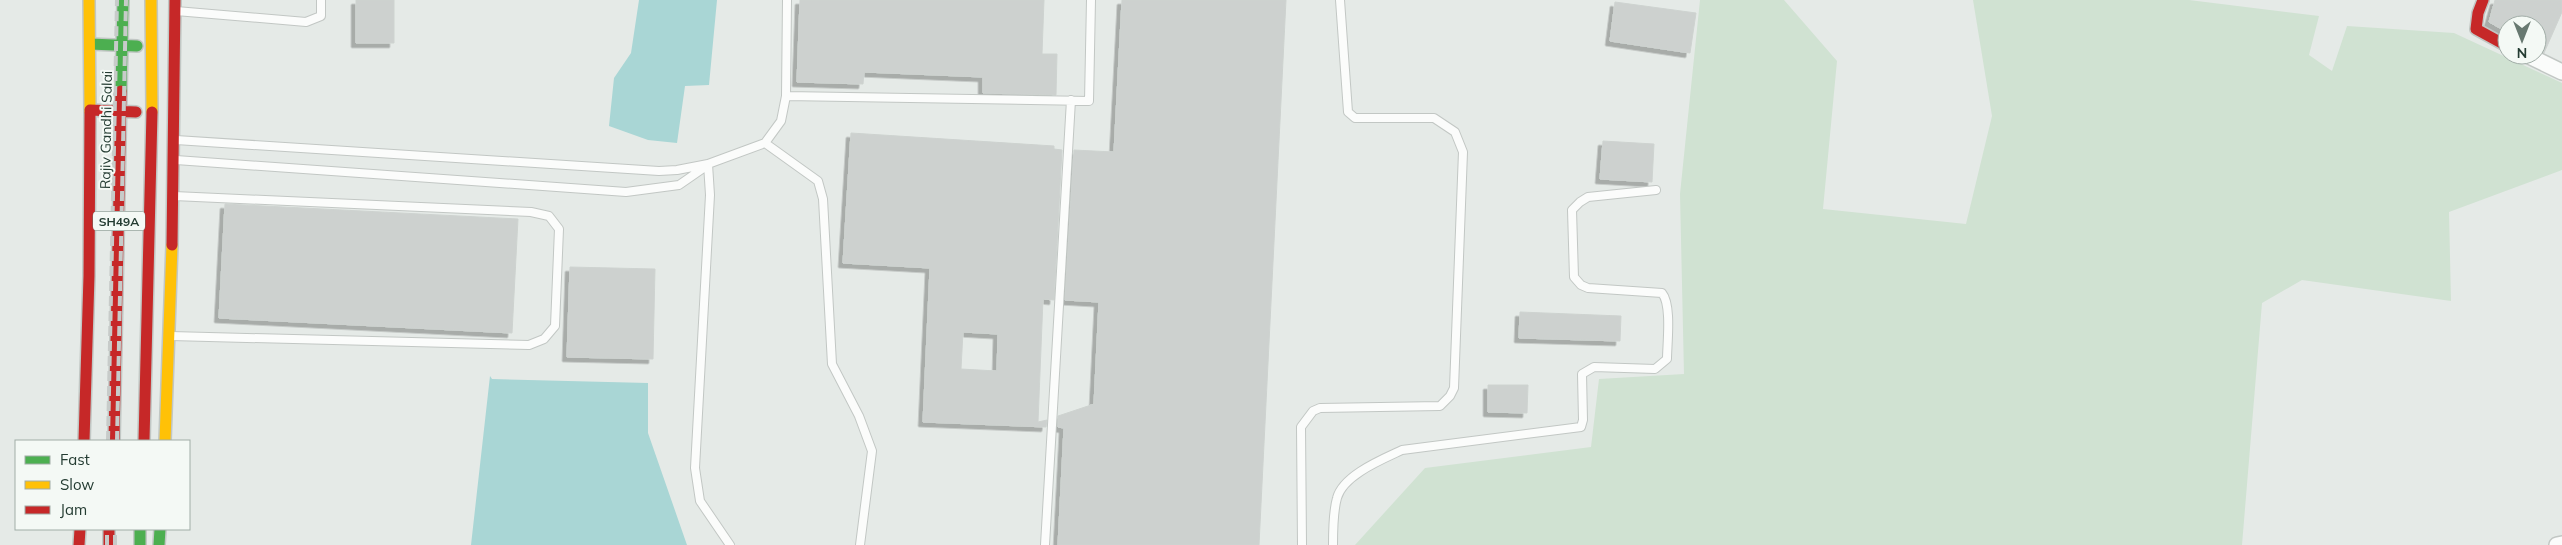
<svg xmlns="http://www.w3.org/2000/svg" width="2562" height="545" viewBox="0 0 2562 545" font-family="Mulish,sans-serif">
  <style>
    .green { fill: #d0e2d2 }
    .water { fill: #a9d6d5 }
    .building { fill: #cdd1cf; stroke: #ced3d0; fill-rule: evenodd; filter: url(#shadow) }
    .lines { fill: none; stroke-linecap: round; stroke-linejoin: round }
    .lane-casing { stroke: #c2c7c4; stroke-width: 10 }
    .street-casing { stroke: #c2c7c4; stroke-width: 18 }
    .fast-casing { stroke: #c1c7c4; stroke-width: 14 }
    .slow-casing { stroke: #c1c7c4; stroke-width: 14 }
    .jam-casing { stroke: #c1c7c4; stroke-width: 14 }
    .lane { stroke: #fbfcfb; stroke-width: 8 }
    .street { stroke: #fbfcfb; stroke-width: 15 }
    .fast { stroke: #4caf50; stroke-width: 11 }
    .slow { stroke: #ffc107; stroke-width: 11 }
    .jam { stroke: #c62828; stroke-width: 11 }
    .rail { stroke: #c7cbc9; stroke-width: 4; stroke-dasharray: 10 5; stroke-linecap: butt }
    .labels { text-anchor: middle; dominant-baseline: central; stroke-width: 4; stroke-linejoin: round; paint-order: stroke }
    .shield { fill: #f4f9f5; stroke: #62756c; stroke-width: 1 }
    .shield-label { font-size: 12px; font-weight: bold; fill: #243c32 }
    .street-label { font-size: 14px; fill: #243c32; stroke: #f4f9f5 }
  </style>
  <defs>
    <filter id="shadow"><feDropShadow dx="-4.5" dy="4.5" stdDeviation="0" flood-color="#0004"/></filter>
  </defs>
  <rect width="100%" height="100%" fill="#e5eae7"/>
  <!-- green -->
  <path class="green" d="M1700 0H1784L1837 61 1823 209 1966 224 1992 116 1973 0H2189L2319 16 2309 55 2332 71 2347 26 2454 33 2562 83V170L2449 212 2451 301 2302 280 2262 303 2242 545H1355L1425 468 1591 447 1599 379 1684 374 1680 194Z"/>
  <!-- water -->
  <path class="water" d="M639 0H717L709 85 685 86 677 143 648 140 609 126 614 78 631 53Z
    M490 376 492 379 648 383V433L687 545H471Z"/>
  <!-- building -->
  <path class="building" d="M356 0H394V43H356Z
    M800 0H1044L1042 54H1057L1056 95 983 93V77L864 72 863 84 797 82Z
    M1122 0H1286L1259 545H1058L1064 428 1058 427V416L1094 404 1099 302 1065 300 1074 150 1114 152Z
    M2495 0H2562V12L2544 53 2537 49V25H2507V32L2489 22Z
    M1615 2 1696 13 1690 53 1610 41Z
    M851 133 1054 146V149L1062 150 1054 300 1043 299 1038 422 1047 420 1046 427 923 422 930 268 843 263ZM963 332 998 334 997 371 961 369Z
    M1603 141 1654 144 1652 182 1600 179Z
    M225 204 518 219 512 333 219 318Z
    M570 267 655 269 653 359 567 357Z
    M1520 312 1621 316 1620 341 1519 338Z
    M1488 385H1528L1527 413 1488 412Z"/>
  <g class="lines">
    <defs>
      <path id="lane" d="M176 11 306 22 321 16V0
        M786 96 1089 101 1091 0
        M176 140 659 171 677 170 708 164 765 143 781 121 786 96 787 0
        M765 143 818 181 823 199 832 364 859 416 872 451 860 545
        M176 160 626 192 679 185 705 167
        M708 164 710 195 695 468 700 501 730 545
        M171 336 529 345 544 339 555 326 559 229 549 216 531 212 174 196
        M1045 545 1071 100
        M1302 545 1301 427 1313 411 1320 408 1440 406 1450 396 1454 388 1463 152 1455 132 1434 118H1355L1348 112 1340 0
        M1333 545C1333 531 1333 512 1337 498 1343 475 1383 459 1402 450L1581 427 1583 420 1582 374 1594 367 1655 369 1667 359C1667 344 1672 305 1662 293L1588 288 1581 285 1574 277 1572 210 1580 202 1588 197 1656 190"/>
      <path id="street" d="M2527 55 2562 72
        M2557 545 2562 544"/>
      <path id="fast" d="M90 44 137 46
        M121 91 123 0
        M140 529V545
        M159 545 160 529"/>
      <path id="slow" d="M89 0 90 112
        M151 0 152 112
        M165 441 172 245"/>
      <path id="jam" d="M2483 0 2478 13 2476 29 2507 46
        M90 110 136 112
        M172 245 175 0
        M84 441 89 276 90 112
        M114 441 121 91
        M144 441 152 112
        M109 529V545
        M79 545 80 529"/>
    </defs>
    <!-- lane casing -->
    <use href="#lane" class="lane-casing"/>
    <!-- street casing -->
    <use href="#street" class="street-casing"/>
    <!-- fast casing -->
    <use href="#fast" class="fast-casing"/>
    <!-- slow casing -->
    <use href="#slow" class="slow-casing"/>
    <!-- jam casing -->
    <use href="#jam" class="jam-casing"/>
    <!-- lane -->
    <use href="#lane" class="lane"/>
    <!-- street -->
    <use href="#street" class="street"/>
    <!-- fast -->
    <use href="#fast" class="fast"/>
    <!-- slow -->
    <use href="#slow" class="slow"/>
    <!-- jam -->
    <use href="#jam" class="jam"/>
    <!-- rail -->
    <path class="rail" d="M108 441 117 0
      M117 441 126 0
      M107 545V529
      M115 545V529"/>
  </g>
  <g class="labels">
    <!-- shield labels -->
    <rect class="shield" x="93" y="211.5" width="52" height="19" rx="4"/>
    <g class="shield-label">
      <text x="119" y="221">SH49A</text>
    </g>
    <!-- street labels -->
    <g class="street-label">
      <text transform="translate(106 130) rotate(-89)">Rajiv Gandhi Salai</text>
    </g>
  </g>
  <!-- legend -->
  <rect x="15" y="440" width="175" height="90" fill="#f4f9f5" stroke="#a1ada7"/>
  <rect x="25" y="456" width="25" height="8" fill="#4caf50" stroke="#a1ada7"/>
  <text x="60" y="465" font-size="15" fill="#243c32">Fast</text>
  <rect x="25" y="481" width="25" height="8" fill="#ffc107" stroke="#a1ada7"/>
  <text x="60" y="490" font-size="15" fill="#243c32">Slow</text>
  <rect x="25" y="506" width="25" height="8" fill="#c62828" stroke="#a1ada7"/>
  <text x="60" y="515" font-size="15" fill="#243c32">Jam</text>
  <!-- north arrow -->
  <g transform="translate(2522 40) rotate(180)"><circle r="24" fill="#f4f9f5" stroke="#a1ada7"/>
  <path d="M0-4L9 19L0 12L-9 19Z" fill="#687971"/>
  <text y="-8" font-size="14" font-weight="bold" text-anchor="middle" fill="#243c32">N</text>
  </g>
</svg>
